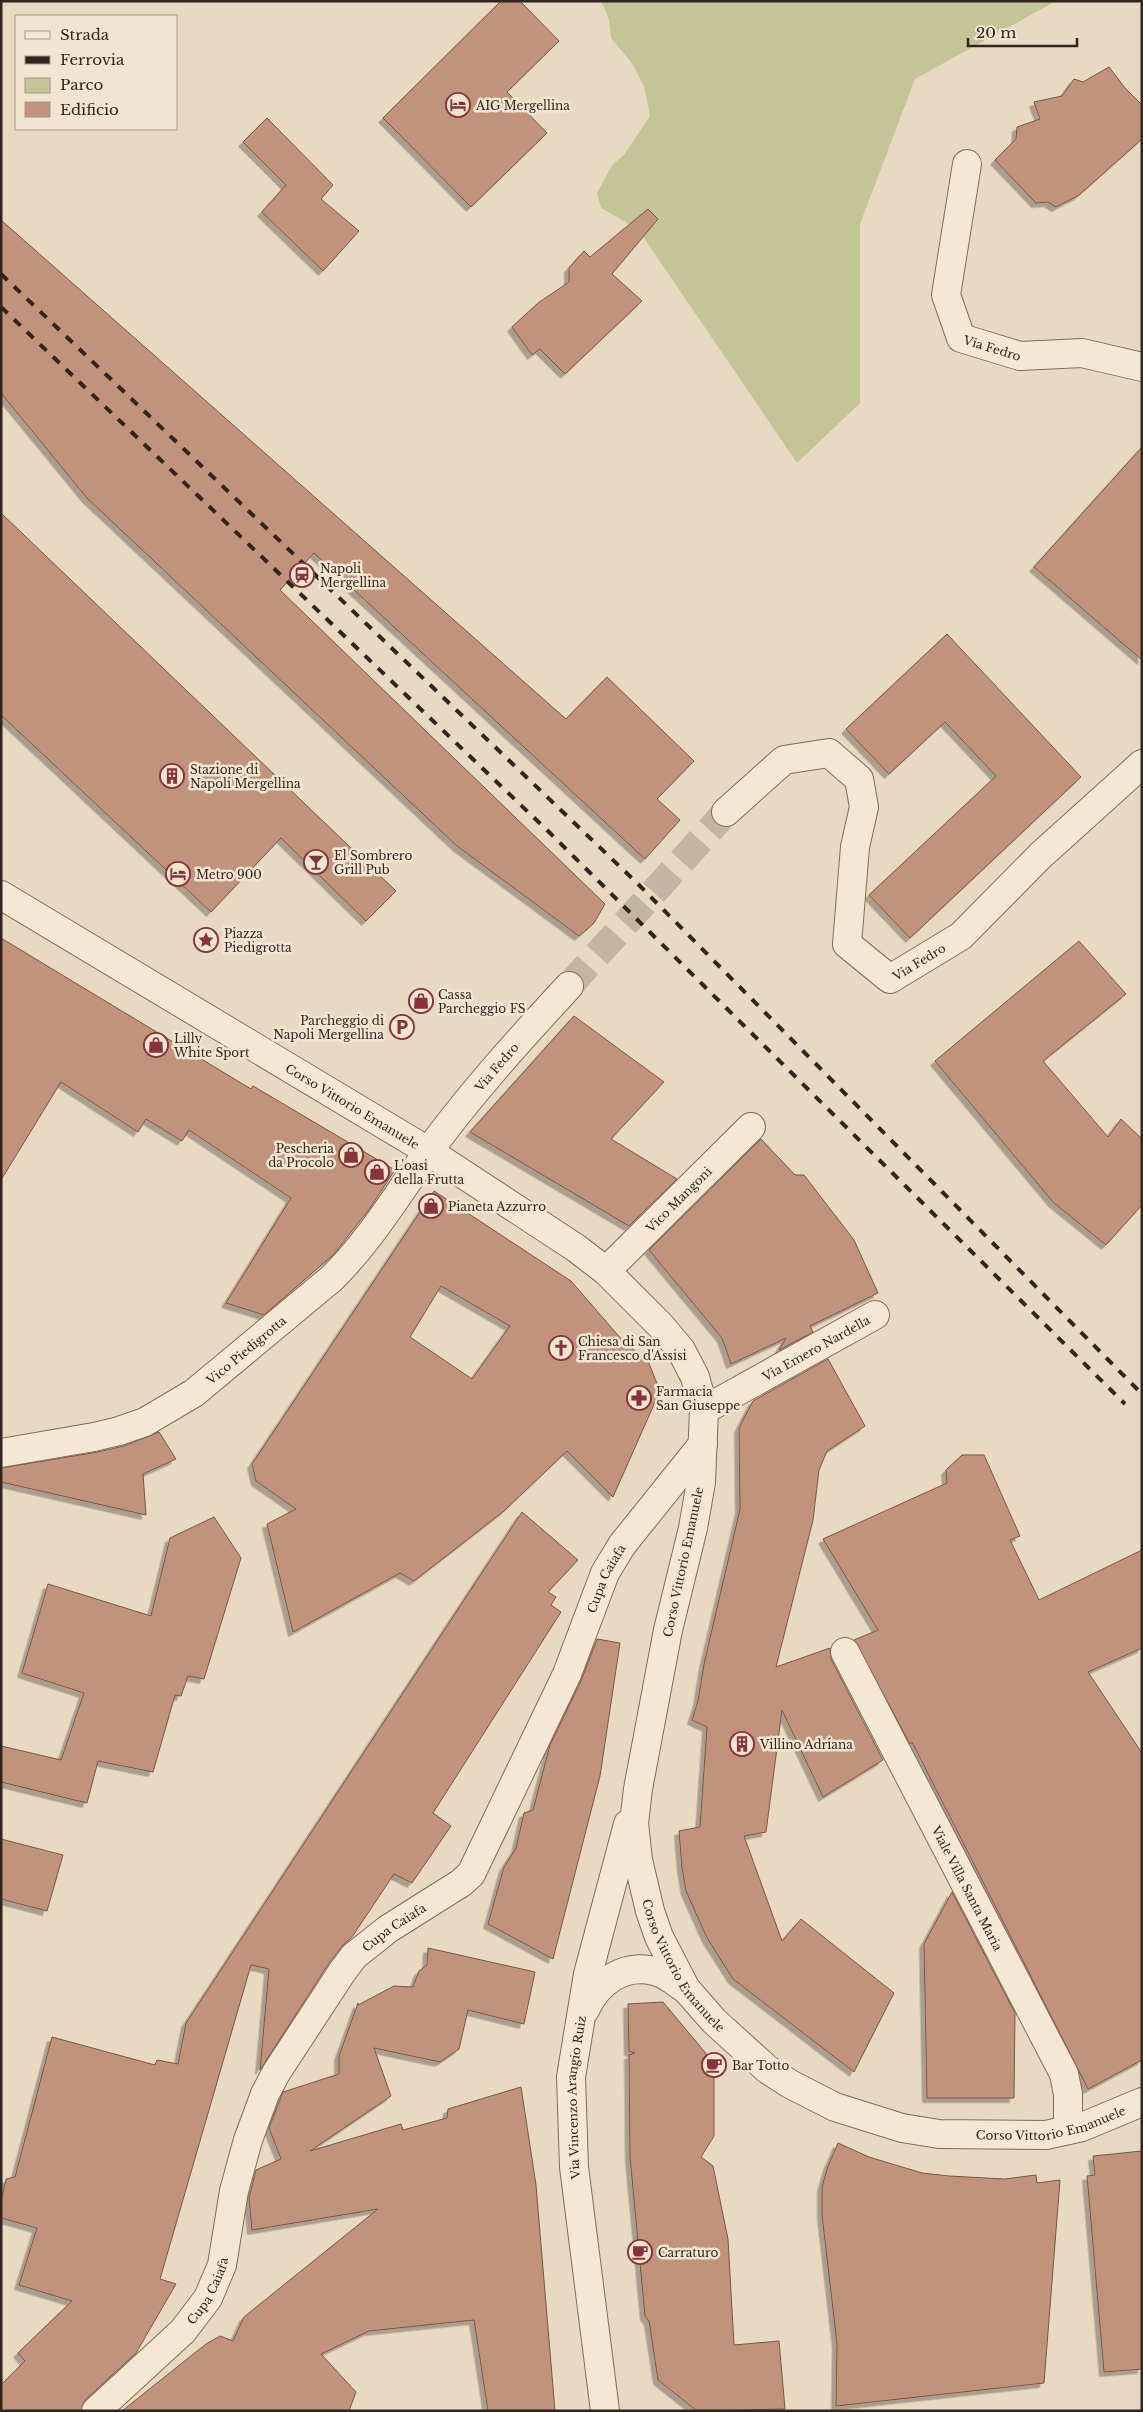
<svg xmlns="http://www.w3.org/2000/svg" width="1143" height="2412" viewBox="0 0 1143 2412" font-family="'Libre Baskerville',serif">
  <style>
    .green { fill: #c3c597 }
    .building { fill: #c2937c; stroke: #7c5544; fill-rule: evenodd; filter: url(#shadow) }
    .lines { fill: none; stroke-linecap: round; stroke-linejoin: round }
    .minor-tunnel { stroke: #c3b5a1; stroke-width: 28; stroke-dasharray: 28 14; stroke-linecap: butt }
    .minor-casing { stroke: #806c5b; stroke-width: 30 }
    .minor { stroke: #f4e8d4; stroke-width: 28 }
    .rail { stroke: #31261e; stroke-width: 4; stroke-dasharray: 9 9; stroke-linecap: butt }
    .labels { text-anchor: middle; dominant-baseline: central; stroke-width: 5; stroke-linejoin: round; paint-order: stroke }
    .poi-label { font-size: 12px; fill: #31261e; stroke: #f1e5d1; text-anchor: start }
    .street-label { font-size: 12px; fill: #31261e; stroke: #f1e5d1 }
  </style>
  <defs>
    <filter id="shadow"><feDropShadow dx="-4.5" dy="4.5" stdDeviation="0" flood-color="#0004"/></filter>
  </defs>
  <rect width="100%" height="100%" fill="#e8d9c2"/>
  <!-- green -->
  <path class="green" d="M601 1H1056L915 79 860 224V403L797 463 638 229 601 208 597 193 613 164 623 156 650 116 644 86 631 62 611 38 609 19Z"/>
  <!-- building -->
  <path class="building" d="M501 1H520L559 41 507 92 547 133 471 207 383 118Z
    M1109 67 1125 88 1142 105V139L1079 195 1056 207 1048 202 1036 203 995 160 1016 139 1017 127 1040 119 1034 102 1062 96 1074 79 1083 82Z
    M267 118 333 185 321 199 359 231 323 271 262 212 286 185 243 142Z
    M648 209 658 219 612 274 642 301 565 374 540 349 532 355 512 327 538 303 569 282V268L584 251 590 257Z
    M1 220 566 719 607 677 694 761 657 799 680 820 645 859 314 553 280 590 605 904 594 923 579 936 457 846 87 498 1 393Z
    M1142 447V660L1034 567Z
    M1 513 396 891 366 921 281 838 211 912 1 715Z
    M947 634 1081 777 910 938 869 895 996 776 945 722 889 774 846 729Z
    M1 938 251 1089 253 1086 395 1170 370 1208 334 1254 264 1315 226 1303 291 1198 189 1130 182 1141 146 1119 138 1132 61 1082 1 1180Z
    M1079 941 1126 994 1043 1061 1108 1137 1121 1119 1142 1139V1205L1106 1245 1053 1202 935 1061Z
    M574 1016 664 1082 611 1139 677 1179 629 1226 470 1132Z
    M761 1139 795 1175H804L854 1240 878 1293 810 1326 813 1332 779 1350 786 1338 731 1364 722 1338 649 1250Z
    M434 1191 571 1281 623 1341 648 1361 660 1391 613 1497 567 1451 504 1511 414 1581 400 1573 293 1632 267 1524 296 1509 256 1481 252 1464ZM441 1286 510 1326 472 1379 410 1337Z
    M828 1359 865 1426 827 1451 819 1470 813 1520 776 1667 830 1648 831 1659 883 1760 823 1797 782 1710 766 1832 744 1836 782 1941 801 1919 894 1993 854 2072 733 1979 707 1938 686 1891 682 1868 679 1831 700 1827 707 1727 692 1720 698 1701 704 1664 740 1509 739 1428 753 1401Z
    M159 1432 176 1459 143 1474 146 1515 1 1482V1468L98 1452 124 1446Z
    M962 1455H984L1020 1536 1010 1540 1039 1600 1142 1550V1648L1088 1672 1142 1753V2060L1088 2089 912 1742 910 1744 854 1640 878 1630 823 1539 947 1483 946 1470Z
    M522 1512 578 1560 548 1592 556 1597 551 1605 561 1612 433 1813 451 1826 412 1883 394 1874 352 1937 342 1946 329 1963 260 2070 269 1969 251 1965 160 2279 176 2284 136 2353 85 2400 81 2411H1V2385L25 2361 18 2353 72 2301 19 2285 37 2228 1 2218V2201L6 2179 15 2177 52 2037 155 2065 157 2060 178 2064 186 2023Z
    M214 1517 241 1558 204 1679 188 1676 181 1696 175 1695 153 1772 98 1761 87 1803 1 1782V1746L61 1760 84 1693 22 1673 48 1584 151 1616 170 1538Z
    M597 1639 620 1643 600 1776 553 1959 488 1924 504 1867 516 1848 524 1813 533 1810 550 1745 581 1681Z
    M1 1839 63 1855 47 1911 1 1899Z
    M952 1892 1015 2013 1014 2098H927L924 1944Z
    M428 1948 535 1972 524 2024 468 2010 459 2049 440 2062 374 2048 391 2096 310 2151 401 2124 403 2130 447 2118 448 2109 521 2087 536 2185 555 2411H488L474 2320 369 2331 321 2354 356 2392 349 2411H122L206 2344 220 2336 233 2341 244 2317 378 2209 252 2230 249 2198 256 2170 281 2159 269 2128 283 2092 339 2074V2056L358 2003V2005L394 1986 413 1987 419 1971 427 1965Z
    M663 2002 714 2063V2136L701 2157 713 2166 728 2239 734 2345 779 2341 785 2409 697 2411 658 2380 649 2321 645 2316 630 2157 629 2055 635 2053 629 2051 628 2004Z
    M838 2143 869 2157 922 2173 949 2176 1005 2179 1036 2175 1037 2183 1060 2180 1044 2383 836 2406 837 2344 822 2215V2187L828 2166Z
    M1142 2151V2369L1104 2372 1087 2176 1095 2175 1093 2156Z"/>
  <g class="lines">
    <!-- minor-tunnel -->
    <path class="minor-tunnel" d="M569 986 726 812"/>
    <defs>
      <g id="minor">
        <path id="s1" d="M967 164 946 295 961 338 1020 356 1082 353 1142 367"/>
        <path id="s2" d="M726 812 784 760 829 753 859 779 864 807 855 847 847 944 890 979 961 936 1041 855 1142 764"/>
        <path id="s3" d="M1 895 428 1151 576 1248 606 1271 661 1326 681 1350 695 1377 704 1410 701 1482 693 1528 668 1630 638 1789 634 1823 638 1860 650 1911 659 1937 686 1989 714 2021 767 2069 790 2084 835 2107 902 2128 939 2134 1046 2135 1082 2127 1142 2102"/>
        <path id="s4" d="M606 1271 751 1127"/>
        <path id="s5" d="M704 1410 875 1315"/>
        <path id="s6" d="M1 1453 94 1437 119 1431 145 1422 194 1393 331 1279C370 1241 397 1195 428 1152 471 1093 520 1039 569 986"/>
        <path id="s7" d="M845 1652 1064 2074 1068 2094V2130"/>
        <path d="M585 2010C597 1983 623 1963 654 1971 665 1973 675 1982 684 1988"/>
        <path id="s8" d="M96 2411 183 2331 208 2298 222 2265 234 2191 248 2140 265 2094 276 2073 342 1972 354 1956 388 1929 461 1883 471 1874 567 1674 605 1573 622 1545 703 1444"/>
        <path id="s9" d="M605 2411 574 2167 571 2077 588 1974 628 1824"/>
      </g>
    </defs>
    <!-- minor casing -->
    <use href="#minor" class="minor-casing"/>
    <!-- minor -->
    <use href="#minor" class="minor"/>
    <!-- rail -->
    <path class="rail" d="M1 274 637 883 1139 1391
      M1 307 550 833 1125 1404"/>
  </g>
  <!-- icons -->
  <defs>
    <symbol id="hotel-ring" viewBox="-11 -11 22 22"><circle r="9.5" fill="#f1e5d1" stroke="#88323a" stroke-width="1.5"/><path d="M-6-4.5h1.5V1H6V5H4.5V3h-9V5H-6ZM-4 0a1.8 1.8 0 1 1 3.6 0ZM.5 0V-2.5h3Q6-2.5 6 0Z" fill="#88323a"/></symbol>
    <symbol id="station-ring" viewBox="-11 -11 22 22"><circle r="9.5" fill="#f1e5d1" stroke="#88323a" stroke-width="1.5"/><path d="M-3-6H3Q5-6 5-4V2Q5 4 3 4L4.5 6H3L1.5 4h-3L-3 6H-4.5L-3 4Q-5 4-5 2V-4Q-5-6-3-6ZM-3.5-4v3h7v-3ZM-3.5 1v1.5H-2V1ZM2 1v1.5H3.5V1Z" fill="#88323a"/></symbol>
    <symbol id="building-ring" viewBox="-11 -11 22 22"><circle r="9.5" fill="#f1e5d1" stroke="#88323a" stroke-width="1.5"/><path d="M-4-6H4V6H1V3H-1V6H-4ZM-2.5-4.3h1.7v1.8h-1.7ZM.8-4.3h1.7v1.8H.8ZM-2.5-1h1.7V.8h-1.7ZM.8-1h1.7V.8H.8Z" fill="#88323a"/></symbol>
    <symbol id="bar-ring" viewBox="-11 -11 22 22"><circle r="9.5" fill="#f1e5d1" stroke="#88323a" stroke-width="1.5"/><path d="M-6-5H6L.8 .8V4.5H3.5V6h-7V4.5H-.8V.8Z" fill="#88323a"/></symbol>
    <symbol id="sight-ring" viewBox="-11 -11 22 22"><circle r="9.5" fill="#f1e5d1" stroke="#88323a" stroke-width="1.5"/><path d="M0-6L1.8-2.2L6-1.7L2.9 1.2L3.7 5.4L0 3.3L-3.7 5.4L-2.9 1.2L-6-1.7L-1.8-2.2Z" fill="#88323a"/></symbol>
    <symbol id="shop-ring" viewBox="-11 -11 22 22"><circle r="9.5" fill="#f1e5d1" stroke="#88323a" stroke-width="1.5"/><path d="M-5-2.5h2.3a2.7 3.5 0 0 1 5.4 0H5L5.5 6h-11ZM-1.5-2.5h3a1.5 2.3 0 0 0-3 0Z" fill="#88323a"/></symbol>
    <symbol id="parking-ring" viewBox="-11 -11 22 22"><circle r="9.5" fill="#f1e5d1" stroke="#88323a" stroke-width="1.5"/><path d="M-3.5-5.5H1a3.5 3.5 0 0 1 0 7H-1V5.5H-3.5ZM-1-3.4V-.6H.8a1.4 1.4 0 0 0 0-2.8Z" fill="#88323a"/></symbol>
    <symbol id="church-ring" viewBox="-11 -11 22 22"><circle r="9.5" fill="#f1e5d1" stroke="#88323a" stroke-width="1.5"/><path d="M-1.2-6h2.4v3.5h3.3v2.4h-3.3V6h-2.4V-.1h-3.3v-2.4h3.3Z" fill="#88323a"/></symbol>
    <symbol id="pharmacy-ring" viewBox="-11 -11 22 22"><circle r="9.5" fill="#f1e5d1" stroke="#88323a" stroke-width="1.5"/><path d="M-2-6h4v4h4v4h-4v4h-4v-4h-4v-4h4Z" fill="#88323a"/></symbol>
    <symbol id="cafe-ring" viewBox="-11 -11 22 22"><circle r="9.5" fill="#f1e5d1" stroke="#88323a" stroke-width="1.5"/><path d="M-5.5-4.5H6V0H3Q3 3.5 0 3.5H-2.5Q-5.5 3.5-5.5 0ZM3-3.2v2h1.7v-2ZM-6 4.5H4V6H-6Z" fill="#88323a"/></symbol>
  </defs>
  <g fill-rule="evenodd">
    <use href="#hotel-ring" x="444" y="91" width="28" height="28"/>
    <use href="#station-ring" x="288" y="561" width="28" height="28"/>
    <use href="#building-ring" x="158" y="762" width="28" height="28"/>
    <use href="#bar-ring" x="302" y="848" width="28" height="28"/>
    <use href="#hotel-ring" x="164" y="860" width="28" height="28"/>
    <use href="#sight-ring" x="192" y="926" width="28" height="28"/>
    <use href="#shop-ring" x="407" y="987" width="28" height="28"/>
    <use href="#parking-ring" x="388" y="1013" width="28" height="28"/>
    <use href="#shop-ring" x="142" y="1031" width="28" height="28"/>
    <use href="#shop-ring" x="337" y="1141" width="28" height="28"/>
    <use href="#shop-ring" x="363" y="1158" width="28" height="28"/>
    <use href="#shop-ring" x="417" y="1192" width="28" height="28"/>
    <use href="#church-ring" x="547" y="1334" width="28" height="28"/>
    <use href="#pharmacy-ring" x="625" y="1384" width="28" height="28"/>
    <use href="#building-ring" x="728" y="1730" width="28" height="28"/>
    <use href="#cafe-ring" x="700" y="2051" width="28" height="28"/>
    <use href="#cafe-ring" x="626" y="2238" width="28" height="28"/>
  </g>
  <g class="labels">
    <!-- poi labels -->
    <g class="poi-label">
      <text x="476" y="105">AIG Mergellina</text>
      <text x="320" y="568">Napoli<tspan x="320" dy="14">Mergellina</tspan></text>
      <text x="190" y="769">Stazione di<tspan x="190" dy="14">Napoli Mergellina</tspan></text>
      <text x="334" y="855">El Sombrero<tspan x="334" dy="14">Grill Pub</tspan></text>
      <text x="196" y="874">Metro 900</text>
      <text x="224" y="933">Piazza<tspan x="224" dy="14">Piedigrotta</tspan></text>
      <text x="438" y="994">Cassa<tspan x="438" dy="14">Parcheggio FS</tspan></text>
      <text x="384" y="1020" text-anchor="end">Parcheggio di<tspan x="384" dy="14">Napoli Mergellina</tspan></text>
      <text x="174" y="1038">Lilly<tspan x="174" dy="14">White Sport</tspan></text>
      <text x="334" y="1148" text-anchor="end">Pescheria<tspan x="334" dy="14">da Procolo</tspan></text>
      <text x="394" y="1165">L'oasi<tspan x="394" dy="14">della Frutta</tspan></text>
      <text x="448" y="1206">Pianeta Azzurro</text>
      <text x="578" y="1341">Chiesa di San<tspan x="578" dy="14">Francesco d'Assisi</tspan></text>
      <text x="656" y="1391">Farmacia<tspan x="656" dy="14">San Giuseppe</tspan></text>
      <text x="760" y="1744">Villino Adriana</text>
      <text x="732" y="2065">Bar Totto</text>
      <text x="658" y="2252">Carraturo</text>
    </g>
    <!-- street labels -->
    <g class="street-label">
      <text stroke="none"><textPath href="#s1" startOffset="211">Via Fedro</textPath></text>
      <text stroke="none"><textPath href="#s2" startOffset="419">Via Fedro</textPath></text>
      <text stroke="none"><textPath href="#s6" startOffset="652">Via Fedro</textPath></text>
      <text stroke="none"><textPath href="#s3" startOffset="410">Corso Vittorio Emanuele</textPath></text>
      <text stroke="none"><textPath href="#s4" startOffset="102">Vico Mangoni</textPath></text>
      <text stroke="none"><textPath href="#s5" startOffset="128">Via Emero Nardella</textPath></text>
      <text stroke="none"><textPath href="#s6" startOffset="272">Vico Piedigrotta</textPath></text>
      <text transform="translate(683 1562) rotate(-78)">Corso Vittorio Emanuele</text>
      <text stroke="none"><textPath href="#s8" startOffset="1005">Cupa Caiafa</textPath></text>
      <text stroke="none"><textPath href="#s7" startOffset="266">Viale Villa Santa Maria</textPath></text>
      <text stroke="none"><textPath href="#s8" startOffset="586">Cupa Caiafa</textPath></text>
      <text stroke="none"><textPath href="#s3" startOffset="1460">Corso Vittorio Emanuele</textPath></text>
      <text stroke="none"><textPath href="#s9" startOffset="316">Via Vincenzo Arangio Ruiz</textPath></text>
      <text stroke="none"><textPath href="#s3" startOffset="1895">Corso Vittorio Emanuele</textPath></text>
      <text stroke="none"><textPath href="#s8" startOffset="166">Cupa Caiafa</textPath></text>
    </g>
  </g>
  <!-- border -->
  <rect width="1143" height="2412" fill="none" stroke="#31261e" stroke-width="5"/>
  <!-- legend -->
  <rect x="15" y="15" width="162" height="115" fill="#f1e5d1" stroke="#a49989"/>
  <rect x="25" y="31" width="25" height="8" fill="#f4e8d4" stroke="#a49989"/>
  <text x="60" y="40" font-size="15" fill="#31261e">Strada</text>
  <rect x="25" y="56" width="25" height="8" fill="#31261e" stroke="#a49989"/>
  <text x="60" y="65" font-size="15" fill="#31261e">Ferrovia</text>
  <rect x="25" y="78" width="25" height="15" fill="#c3c597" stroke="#a49989"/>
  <text x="60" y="90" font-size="15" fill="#31261e">Parco</text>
  <rect x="25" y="102" width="25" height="15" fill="#c2937c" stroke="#a49989"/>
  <text x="60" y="115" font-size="15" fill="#31261e">Edificio</text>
  <!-- scale -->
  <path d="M968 38v8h109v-8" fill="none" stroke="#31261e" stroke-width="2.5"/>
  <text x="976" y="38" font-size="15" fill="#31261e" stroke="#f1e5d1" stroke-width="4" paint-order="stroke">20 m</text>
</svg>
